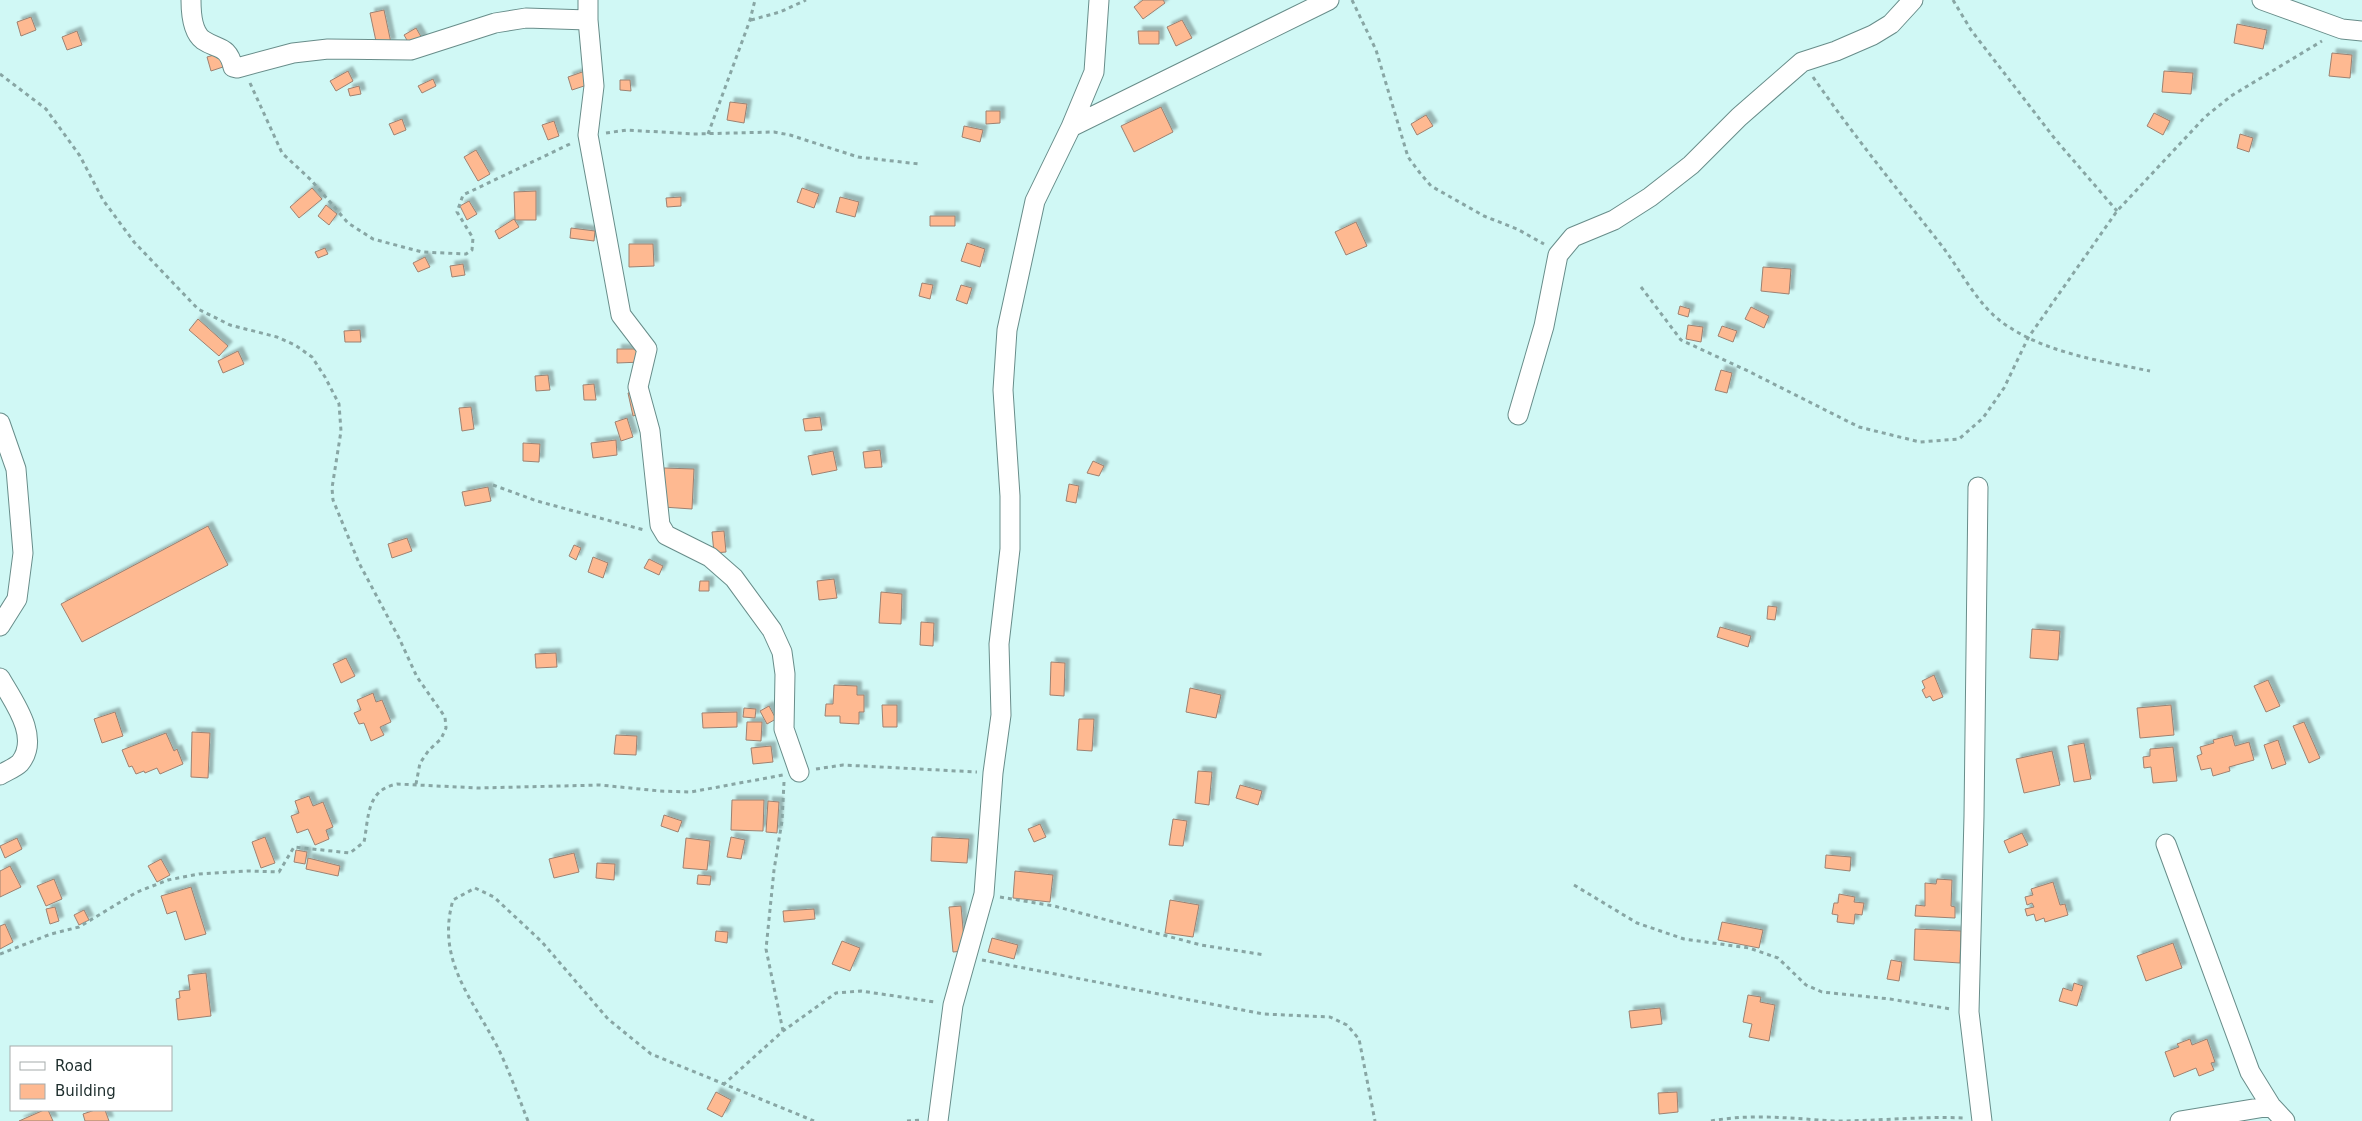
<svg xmlns="http://www.w3.org/2000/svg" width="2362" height="1121" viewBox="0 0 2362 1121" font-family="'DejaVu Sans',sans-serif">
  <style>
    .building { fill: #feb991; stroke: #9d8171; filter: url(#shadow) }
    .lines { fill: none; stroke-linecap: round; stroke-linejoin: round }
    .minor-casing { stroke: #688d8a; stroke-width: 21 }
    .path { stroke: #88a6a4; stroke-width: 3; stroke-dasharray: 4 4; stroke-linecap: butt }
    .minor { stroke: #fff; stroke-width: 19 }
  </style>
  <defs>
    <filter id="shadow"><feDropShadow dx="4.5" dy="-4.5" stdDeviation="1" flood-color="#0004"/></filter>
  </defs>
  <rect width="100%" height="100%" fill="#d0f8f5"/>
  <!-- building -->
  <path class="building" d="M1143 0H1163L1165 3 1143 19 1134 7Z
    M384 10 391 43 377 46 370 13Z
    M31 17 36 30 21 36 17 22Z
    M1182 20 1192 38 1176 46 1167 27Z
    M2237 24 2267 30 2263 49 2234 43Z
    M416 28 423 40 411 47 404 35Z
    M77 31 82 45 67 50 62 37Z
    M1138 31H1159V44H1139Z
    M221 53 226 66 211 71 207 57Z
    M2332 53 2352 55 2350 78 2329 76Z
    M588 70 593 83 572 90 568 77Z
    M348 71 353 81 336 91 330 81Z
    M2164 71 2193 73 2191 94 2162 92Z
    M433 79 436 86 422 93 418 86Z
    M620 80H630L631 91 620 90Z
    M359 86 361 94 350 96 348 89Z
    M730 102 747 104 744 123 727 120Z
    M1161 107 1173 132 1134 152 1121 126Z
    M986 111H1000V123L986 124Z
    M2154 113 2170 121 2163 135 2147 126Z
    M1426 115 1433 126 1417 135 1411 124Z
    M402 119 406 130 394 135 389 124Z
    M554 121 559 136 548 140 542 125Z
    M964 126 983 130 980 142 962 137Z
    M2240 134 2253 138 2249 152 2237 148Z
    M476 150 490 174 478 181 464 157Z
    M312 188 322 199 299 218 290 207Z
    M802 188 819 194 814 208 797 202Z
    M536 191V220H515L514 192Z
    M681 197V206L667 207 666 198Z
    M840 197 859 202 855 217 836 212Z
    M469 201 477 214 467 220 460 206Z
    M326 205 337 214 329 225 318 216Z
    M930 216H955V226H930Z
    M514 219 519 227 499 239 495 231Z
    M1356 222 1367 246 1346 255 1335 232Z
    M571 228 595 231 594 241 570 238Z
    M967 243 985 249 980 267 961 261Z
    M629 244H653L654 266 629 267Z
    M325 248 328 254 318 258 315 252Z
    M425 257 430 267 418 272 413 263Z
    M463 264 465 275 452 277 450 266Z
    M1763 267 1791 269 1789 294 1761 291Z
    M922 283 933 285 930 299 919 296Z
    M961 285 972 288 967 304 956 300Z
    M1680 306 1690 309 1688 317 1678 314Z
    M1751 307 1769 316 1764 328 1745 319Z
    M198 319 228 346 219 356 189 330Z
    M1688 325 1703 327 1701 342 1686 339Z
    M1722 326 1737 331 1733 342 1718 336Z
    M360 330 361 342H345L344 331Z
    M617 349H642V362L617 363Z
    M238 351 244 364 223 373 218 361Z
    M1721 370 1732 373 1727 393 1715 390Z
    M548 375 550 390 536 391 535 376Z
    M594 384 596 400H584L583 385Z
    M636 391 640 414 633 416 628 393Z
    M471 407 474 429 462 431 459 408Z
    M820 417 822 430 805 431 803 419Z
    M627 418 633 437 621 441 615 422Z
    M616 440 617 455 593 458 591 443Z
    M523 443 540 444 539 462 523 461Z
    M880 450 882 467 865 468 863 452Z
    M833 451 837 470 812 475 808 456Z
    M1093 461 1104 466 1099 476 1087 473Z
    M664 468 694 469 692 509 663 507Z
    M1069 484 1079 486 1076 503 1066 501Z
    M488 487 491 501 465 506 462 492Z
    M208 526 228 565 82 642 61 604Z
    M724 531 726 552 714 553 712 532Z
    M407 538 412 551 392 558 388 544Z
    M574 545 581 548 576 560 569 556Z
    M593 557 608 563 603 578 588 572Z
    M649 559 663 566 659 575 644 568Z
    M834 579 837 598 819 600 817 581Z
    M700 581H709V591H699Z
    M881 592 902 594 901 624 879 623Z
    M1768 606 1777 607 1775 620 1767 619Z
    M921 622 934 623 933 646 920 645Z
    M1720 627 1751 636 1748 647 1717 637Z
    M2032 629 2060 631 2058 660 2030 658Z
    M556 653 557 667 536 668 535 654Z
    M346 658 355 676 341 683 333 664Z
    M1051 662 1065 663 1064 696 1050 695Z
    M1934 675 1943 697 1933 701 1930 696 1926 698 1922 690 1925 688 1922 681Z
    M2268 680 2280 706 2266 712 2254 686Z
    M834 685 857 686V695H864V712H859V724L840 723V716H825L826 704H833Z
    M1190 688 1221 695 1216 718 1186 712Z
    M373 693 376 702 382 700 391 722 380 727 384 735 371 741 364 723 359 724 354 713 361 710 357 700Z
    M882 705H897V727H883Z
    M2171 705 2174 735 2140 738 2137 708Z
    M769 706 776 719 767 724 760 711Z
    M744 708 756 709 755 718 743 717Z
    M115 712 123 736 102 743 94 719Z
    M737 712V727L703 728 702 713Z
    M1079 719H1094L1092 751 1077 750Z
    M747 722H762L761 741 746 740Z
    M2304 722 2320 758 2309 763 2293 726Z
    M192 732 210 733 208 778 191 777Z
    M166 733 174 751 177 749 183 764 160 774 157 768 145 773 144 771 136 774 132 766 129 767 122 750Z
    M616 735 637 736 636 755 614 754Z
    M2232 735 2235 746 2249 742 2254 760 2229 767 2230 771 2213 776 2211 768 2201 770 2197 756 2202 754 2200 747 2214 743 2213 740Z
    M2278 740 2286 764 2272 769 2264 745Z
    M2084 743 2091 779 2074 782 2068 746Z
    M771 746 773 762 753 764 751 748Z
    M2173 747 2177 781 2153 783 2151 767 2144 768 2143 757 2150 756V749Z
    M2052 751 2060 785 2024 793 2016 759Z
    M1198 771 1212 772 1209 805 1195 803Z
    M1240 785 1262 791 1258 805 1236 798Z
    M309 796 313 806 323 802 333 827 326 830 329 839 315 845 308 829 297 833 291 816 299 813 295 801Z
    M732 800H764L763 831 731 830Z
    M768 801 779 802 777 833 766 832Z
    M664 815 682 821 678 832 661 826Z
    M1173 819 1187 821 1183 846 1169 845Z
    M1040 824 1046 837 1034 842 1028 829Z
    M2022 833 2028 845 2009 853 2004 841Z
    M265 837 275 863 261 868 252 842Z
    M731 837 745 840 741 859 727 857Z
    M932 837 969 839 967 863 931 861Z
    M17 838 22 849 5 858 0 846Z
    M686 838 710 841 707 870 683 868Z
    M296 850 307 852 305 864 294 862Z
    M574 853 579 872 554 878 549 859Z
    M1826 855 1851 857 1850 871 1825 868Z
    M308 858 340 866 338 876 306 869Z
    M161 859 170 875 157 882 148 866Z
    M597 863 615 864 614 880 596 878Z
    M10 866 21 887 0 897V871Z
    M1015 871 1053 875 1050 902 1013 898Z
    M698 875 711 876 710 885 697 884Z
    M54 879 62 899 46 906 37 886Z
    M1937 879 1952 880 1951 906 1955 907V918L1915 916 1916 905 1925 906V883L1936 884Z
    M2053 882 2060 905 2065 904 2068 915 2045 922 2044 918 2036 921 2034 914 2027 916 2025 909 2034 907 2032 903 2027 905 2025 897 2033 895 2031 889Z
    M191 887 206 934 185 940 176 911 167 914 161 896Z
    M1839 894 1855 897 1854 902 1864 903 1862 915 1855 914 1854 924 1837 922 1838 915 1832 914 1834 903H1838Z
    M1170 900 1199 905 1193 937 1165 933Z
    M961 906 965 951 953 952 949 907Z
    M55 907 59 921 50 924 46 909Z
    M814 909 815 919 784 922 783 911Z
    M84 910 89 920 79 925 74 915Z
    M1722 922 1763 930 1759 948 1718 940Z
    M5 924 13 942 0 949V926Z
    M1915 929 1961 931 1960 963 1914 960Z
    M716 931 728 932 727 943 715 941Z
    M992 938 1018 945 1014 959 988 952Z
    M842 941 860 948 850 971 832 964Z
    M2173 943 2182 968 2146 981 2137 956Z
    M1891 960 1902 962 1899 981 1887 979Z
    M206 973 211 1016 178 1020 176 999 180 998 179 991 190 990 188 975Z
    M2074 983 2083 986 2077 1006 2059 1001 2063 988 2072 991Z
    M1748 995 1761 997 1760 1002 1775 1005 1769 1041 1749 1037 1752 1024 1743 1022Z
    M1660 1008 1662 1024 1631 1028 1629 1011Z
    M2190 1039 2192 1045 2207 1039 2215 1062 2211 1063 2214 1070 2199 1076 2196 1068 2174 1077 2165 1052 2179 1047 2177 1044Z
    M716 1092 731 1100 722 1117 707 1109Z
    M1677 1092 1678 1112 1659 1114 1658 1093Z
    M44 1110H48L53 1121H19Z
    M95 1110H105L109 1121H85L83 1114Z"/>
  <g class="lines">
    <defs>
      <path id="minor" d="M191 0C191 12 192 32 203 40 218 50 228 45 233 67L237 68 293 53 328 49 411 50 495 23 526 18 588 20
        M588 0V20L594 86 588 135 621 315 647 349 638 387 650 431 660 525 666 535 710 557 734 578 772 630 782 652 785 674 784 729 799 772
        M2262 0 2342 29 2362 31
        M1071 127 1329 0
        M1518 415 1544 326 1558 255 1573 237 1614 220 1650 197 1691 165 1739 117 1802 62 1836 51 1873 35 1891 24 1913 0
        M0 423 16 469 23 553 17 599 0 626
        M1978 487 1974 816 1969 1012 1982 1121
        M0 678C13 701 41 737 20 763 15 768 6 771 0 775
        M2166 844 2250 1072 2271 1106 2285 1121
        M938 1121 953 1005 984 894 993 773 1001 715 999 644 1010 549V496L1003 390 1007 330 1035 201 1071 127 1094 72 1099 0
        M2180 1121 2271 1106"/>
    </defs>
    <!-- minor casing -->
    <use href="#minor" class="minor-casing"/>
    <!-- path -->
    <path class="path" d="M1352 0 1376 50 1408 157 1420 173 1431 186 1484 216 1517 229 1544 244
      M1953 0 1971 30 2055 139 2117 211
      M751 20 780 12 806 0
      M0 74 46 109 80 156 103 200 134 242 198 309 230 325 277 337 295 345 312 357 325 377 339 404 341 431 332 488 333 500 359 563 399 638 417 677 445 717 446 728 441 739 429 750 420 763 416 784
      M1813 77C1854 136 1898 190 1942 246 1961 271 1977 304 2003 323 2045 353 2101 361 2150 371
      M250 83 282 153 311 180 348 223 373 239 422 252 466 254 472 250 473 238 457 212 463 195 572 143
      M606 133 627 130 693 134 774 132 790 135 858 157 919 164
      M708 134 750 20 755 0
      M1641 287 1681 340 1748 371 1859 427 1920 442 1959 439 1983 418 2004 388 2028 338 2117 211 2205 117 2231 96 2322 41
      M493 485 537 501 644 530
      M816 769 843 765 977 772
      M1574 885 1637 923 1684 939 1749 948 1778 958 1806 985 1822 992 1890 999 1951 1009
      M1000 897 1054 906 1201 945 1265 955
      M0 954 51 934 79 927 137 892 168 880 199 874 247 871 279 872 294 847 350 853 364 842C369 817 366 790 397 784L479 788 600 785 660 791 691 792 783 775
      M982 960 1263 1014 1330 1017 1347 1025 1359 1039 1375 1121
      M783 1031 766 949 774 870 782 821 784 782
      M723 1085 783 1031 836 993 861 991 935 1002
      M528 1121C518 1096 509 1070 497 1046 471 997 436 959 453 900L475 888 494 897 542 942 608 1019 651 1054 814 1121
      M907 1121 922 1120
      M1711 1121C1754 1113 1794 1119 1837 1121 1879 1121 1922 1116 1964 1118"/>
    <!-- minor -->
    <use href="#minor" class="minor"/>
  </g>
  <!-- legend -->
  <rect x="10" y="1046" width="162" height="65" fill="#ffffff" stroke="#a5abab"/>
  <rect x="20" y="1062" width="25" height="8" fill="#ffffff" stroke="#a5abab"/>
  <text x="55" y="1071" font-size="15" fill="#1e2e2d">Road</text>
  <rect x="20" y="1084" width="25" height="15" fill="#feb991" stroke="#a5abab"/>
  <text x="55" y="1096" font-size="15" fill="#1e2e2d">Building</text>
</svg>
